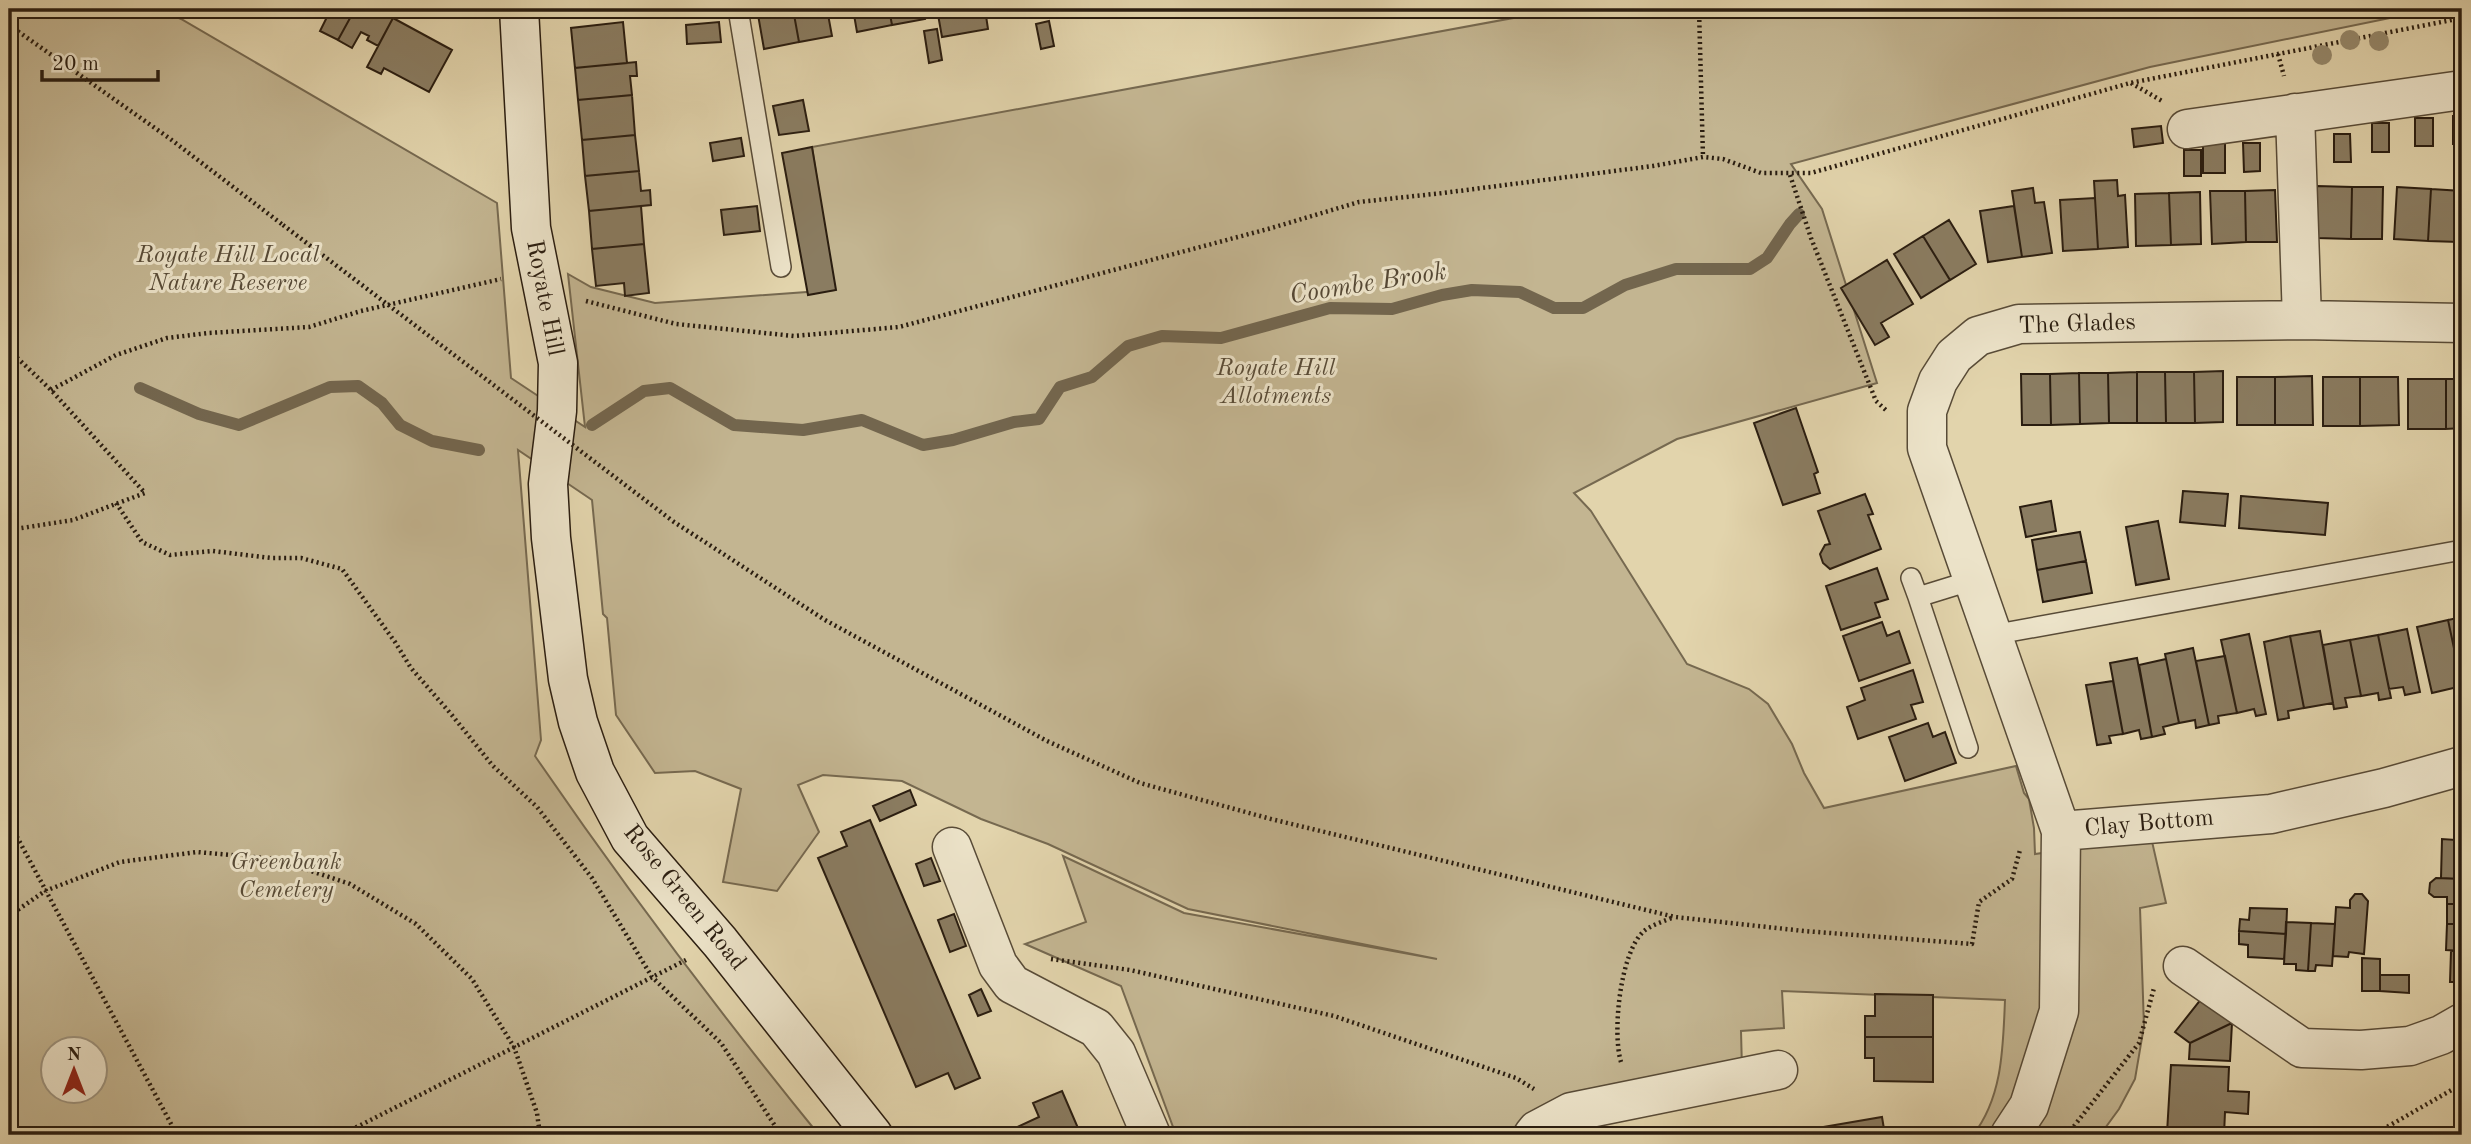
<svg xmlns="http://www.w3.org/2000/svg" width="2471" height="1144" viewBox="0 0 2471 1144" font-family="'Old Standard TT',serif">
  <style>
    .green { fill: #c3b591; stroke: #766950; stroke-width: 2; fill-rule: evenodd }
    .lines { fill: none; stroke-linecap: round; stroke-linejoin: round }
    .stream { stroke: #73664e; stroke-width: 12 }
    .building { fill: #8a7c61; stroke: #2a1d10; stroke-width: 2 }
    .service-casing { stroke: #584b37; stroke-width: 22 }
    .minor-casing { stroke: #584b37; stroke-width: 41 }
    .secondary-casing { stroke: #2a1d10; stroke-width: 41 }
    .path { stroke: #2a1d10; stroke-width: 4.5; stroke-dasharray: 2 3.5; stroke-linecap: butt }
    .service { stroke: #ece3c9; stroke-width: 19 }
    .minor { stroke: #ece3c9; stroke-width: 38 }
    .secondary { stroke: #ece3c9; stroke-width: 38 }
    .path-bridge { stroke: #2a1d10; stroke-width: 4.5; stroke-dasharray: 2 3.5; stroke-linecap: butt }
    .tree { fill: #96896c }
    .labels { text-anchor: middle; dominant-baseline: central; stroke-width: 6; stroke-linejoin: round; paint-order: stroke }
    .park-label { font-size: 24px; font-style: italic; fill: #584b37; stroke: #ece3c9 }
    .street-label { font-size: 24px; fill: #2a1d10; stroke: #ece3c9 }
    .water-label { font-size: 26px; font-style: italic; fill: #544734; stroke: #ece3c9 }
  </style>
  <rect width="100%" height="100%" fill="#e2d4ac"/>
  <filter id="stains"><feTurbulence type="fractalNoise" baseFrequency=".00286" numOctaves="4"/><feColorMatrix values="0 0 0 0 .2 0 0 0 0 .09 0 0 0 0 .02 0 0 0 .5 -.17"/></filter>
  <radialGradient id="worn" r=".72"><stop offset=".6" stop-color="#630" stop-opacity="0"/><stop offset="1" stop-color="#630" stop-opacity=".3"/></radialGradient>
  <!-- green -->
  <path class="green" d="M9 9H160L181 19 497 203 511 378 585 427 568 274 591 287 655 303 834 290 812 147 1562 9H2434L2150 67 1791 164 1822 209 1877 383 1677 439 1574 493 1591 511 1687 664 1749 689 1768 704 1792 744 1804 773 1824 808 2016 766 2024 793 2029 799 2034 828 2035 854 2151 837 2166 903 2140 908 2144 1026 2135 1079 2119 1109 2100 1135H1973C2003 1097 2003 1046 2005 1000L1782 991 1784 1028 1741 1031 1742 1069 1514 1135H1176L1121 986 1025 944 1086 922 1063 856 1184 913 1437 959 1188 909 1048 844 981 819 902 781 823 775 798 785 819 832 777 891 723 882 741 789 695 771 655 773 616 715 607 618 603 614 592 500 518 450 541 740 535 756C624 886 719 1012 819 1135H9ZM52 1050H94V1092H52Z"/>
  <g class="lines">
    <!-- stream -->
    <path class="stream" d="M140 388 199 414 239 425 330 387 358 386 382 403 400 425 432 441 479 450
      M592 425 644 391 670 388 734 425 803 430 862 420 923 445 953 440 1014 422 1039 419 1060 387 1092 377 1128 346 1162 336 1221 338 1330 308 1392 309 1442 295 1472 290 1520 292 1554 308H1583L1625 285 1676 269H1750L1767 258 1790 224 1799 214"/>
  </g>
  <!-- building -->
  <path class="building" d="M322 9H355L338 40 320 31 328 15 320 12Z
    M355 9H386L384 13 393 18 378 46 367 40 369 36 361 32 352 48 338 40Z
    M757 9H793L799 42 764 49Z
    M793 9H827L832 36 799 42Z
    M853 9H889L892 25 857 32Z
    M889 9H923L925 19 892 25Z
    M937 9H985L988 29 942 37Z
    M1130 9H1144L1145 15 1132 17Z
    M393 18 452 50 429 92 384 68 381 74 367 67Z
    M1049 21 1054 46 1041 49 1036 24Z
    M623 22 627 63 575 68 571 28Z
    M719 22 721 42 687 44 686 25Z
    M937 29 942 60 929 63 924 31Z
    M636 62 637 76H630L632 95 578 100 575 68Z
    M632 95 635 135 582 140 578 100Z
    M803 100 809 131 779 135 773 106Z
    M2453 116H2462V144H2453Z
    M2415 118H2433V146H2415Z
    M2372 123H2389V152H2372Z
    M2161 126 2163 143 2134 147 2132 129Z
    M2334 134H2350L2351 162H2334Z
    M635 135 639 171 585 176 582 140Z
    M741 138 744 156 713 161 710 143Z
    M2203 141H2225V173H2203Z
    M2243 143H2260V171L2244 172Z
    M812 147 836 290 808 295 782 153Z
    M2184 150H2201V176H2184Z
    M639 171 641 191 650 190 651 205 589 211 585 176Z
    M2117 180 2118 196 2125 195 2128 247 2098 249 2094 181Z
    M2317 186 2352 187 2351 239 2317 238Z
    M2352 187H2383L2382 239H2351Z
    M2397 187 2431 189 2428 241 2394 239Z
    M2033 188 2035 203 2044 202 2052 253 2022 257 2012 191Z
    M2431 189 2462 191 2459 242 2428 241Z
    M2275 190 2277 242H2246L2245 191Z
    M2210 191H2245L2246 242 2212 244Z
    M2200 192 2201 244 2171 245 2169 193Z
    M2169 193 2171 245 2136 246 2135 194Z
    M2095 198 2098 249 2063 251 2060 200Z
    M641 206 644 244 592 249 589 211Z
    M757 206 760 231 724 235 721 210Z
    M2014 206 2022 257 1988 262 1980 211Z
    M1949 220 1976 264 1950 280 1923 236Z
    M1923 236 1950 280 1921 298 1894 254Z
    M644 244 649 293 625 296 624 283 596 286 592 249Z
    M1887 260 1913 304 1881 323 1889 337 1875 345 1841 288Z
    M2223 371V422L2195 423 2194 372Z
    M2137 372H2165L2166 423H2137Z
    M2137 372V423H2109L2108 373Z
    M2165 372H2194L2195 423H2166Z
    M2079 373H2108L2109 423 2080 424Z
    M2079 373 2080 424 2051 425 2050 374Z
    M2021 374H2050L2051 425H2022Z
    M2312 376 2313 425H2275V377Z
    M2237 377H2275V425H2237Z
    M2323 377H2360V426H2323Z
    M2360 377H2398L2399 425 2360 426Z
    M2408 379H2446V429H2408Z
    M2446 379H2462V428L2446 429Z
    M1796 408 1818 472 1814 474 1820 493 1783 505 1754 423Z
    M2183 491 2228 494 2225 526 2180 522Z
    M1865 494 1873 514 1868 515 1881 549 1830 569 1823 563 1820 554 1825 545 1830 544 1818 511Z
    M2241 496 2328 503 2325 535 2239 528Z
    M2051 501 2056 531 2026 537 2020 507Z
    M2158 521 2169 579 2136 585 2126 527Z
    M2080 532 2086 561 2037 570 2032 540Z
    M2086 561 2092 593 2043 602 2037 570Z
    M1877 568 1888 599 1875 603 1880 617 1841 630 1826 586Z
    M2462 617V686L2448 620Z
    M2448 620 2462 686 2432 693 2417 627Z
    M1882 622 1887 636 1899 631 1910 663 1859 681 1843 636Z
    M2407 629 2420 692 2405 695 2403 687 2389 689 2378 635Z
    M2320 631 2333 703 2304 708 2290 636Z
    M2249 634 2266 714 2256 716 2254 709 2237 713 2221 640Z
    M2378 635 2391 698 2379 700 2378 693 2361 696 2350 640Z
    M2290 636 2304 708 2288 711 2289 718 2278 720 2264 642Z
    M2350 640 2361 696 2345 698 2347 707 2334 709 2323 645Z
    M2193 648 2209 725 2196 728 2195 720 2179 723 2165 654Z
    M2225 656 2237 713 2218 716 2219 723 2209 725 2196 661Z
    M2137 658 2152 737 2141 739 2139 730 2123 734 2110 663Z
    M2166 659 2179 723 2163 727 2165 734 2152 737 2139 665Z
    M1913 670 1923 702 1911 705 1916 719 1858 739 1847 707 1865 700 1861 688Z
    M2113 681 2123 734 2109 736 2111 743 2097 745 2086 685Z
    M1928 723 1933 737 1945 732 1956 763 1905 781 1889 737Z
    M910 790 916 805 880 821 873 806Z
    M870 820 980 1078 955 1089 948 1073 916 1087 818 858 847 846 841 832Z
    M2456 832H2462V879L2441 878 2442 839 2456 840Z
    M931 858 940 881 924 886 916 864Z
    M2436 878 2462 879V904H2447V897H2434L2429 893 2430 883Z
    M2355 894H2362L2368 901 2364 954 2349 952 2348 957 2333 956 2336 907 2350 908V900Z
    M2447 904H2462V924H2447Z
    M2250 908 2287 909 2286 934 2239 931 2240 919 2249 920Z
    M954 914 966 946 950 952 938 920Z
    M2286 922 2311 923 2308 971 2296 970V964H2284Z
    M2311 923 2335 924 2332 966 2316 965 2315 971H2308Z
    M2447 924H2462V951L2446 950Z
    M2239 931 2286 934 2284 959 2248 957V945L2239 944Z
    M2451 951H2462V982H2450Z
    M2362 958 2380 959V991H2362Z
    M2380 975H2409V993L2380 991Z
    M981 989 991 1011 978 1016 969 995Z
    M1875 994 1933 995V1037H1865V1016H1875Z
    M2202 998 2232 1023 2190 1043 2175 1032Z
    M2232 1023 2230 1061 2189 1059 2190 1043Z
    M1865 1037H1933V1082L1874 1081V1058H1865Z
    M2171 1065 2229 1067 2228 1091 2249 1092 2248 1114 2225 1112 2224 1135 2167 1133Z
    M1062 1091 1081 1135H1013L1011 1130 1039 1117 1033 1103Z
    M1882 1117 1885 1135H1777Z"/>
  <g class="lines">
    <defs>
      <path id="service" d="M738 9 781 267
        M1911 578 1918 597
        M1992 635 2462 550
        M1968 748 1918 597 1973 580"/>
      <path id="minor" d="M2295 113 2302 320
        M2187 129 2462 90
        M2061 831 2271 814 2384 788 2462 766
        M952 847 998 965 1012 984 1096 1028 1116 1053 1151 1135
        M2183 966 2302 1048 2361 1050 2410 1046 2441 1035 2462 1023
        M1533 1135 1537 1130 1571 1112 1778 1070
        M2010 1135 2029 1106 2059 1011 2061 831 1927 448V411L1938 381 1954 356 1978 336 2019 324 2302 320 2462 323"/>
      <path id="secondary" d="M519 9 531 228 558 363 557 411 548 484 551 538 568 679 578 722 595 772 630 838 720 942 873 1135"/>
    </defs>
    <!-- service casing -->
    <use href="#service" class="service-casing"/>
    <!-- minor casing -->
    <use href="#minor" class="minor-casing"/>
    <!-- secondary casing -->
    <use href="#secondary" class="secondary-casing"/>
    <!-- path -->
    <path class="path" d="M1699 9 1703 157
      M9 25 169 138 283 225
      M2278 54 2284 76
      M2131 83 2162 101
      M1790 175 1811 238 1876 401 1888 412
      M586 301 676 324 794 336 899 327 1268 229 1359 202 1443 193 1653 166 1703 157 1723 159 1761 173H1811L2130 83 2462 18
      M9 350 51 390 145 493 73 520 9 530
      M51 390 116 355 167 338 208 333 309 327 361 311 501 279
      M116 503 142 542 170 555 213 551 271 558H301L342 569 395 642 411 668 451 714 493 766 537 807 592 878 652 977 721 1043 781 1135
      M825 620 1047 741 1140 783 1271 819 1675 917 1804 931 1972 944 1979 902 2012 879 2020 850
      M9 822 177 1135
      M9 916 45 891 120 862 197 852 275 859 350 884 416 924 472 979 514 1047 537 1113 540 1135
      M1051 959 1130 970 1334 1016 1516 1078 1534 1089
      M1621 1062C1612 1033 1620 952 1644 931 1651 925 1665 921 1674 917
      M341 1135 686 960
      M2067 1135 2139 1043 2154 988
      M2373 1135 2462 1084"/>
    <!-- service -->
    <use href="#service" class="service"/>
    <!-- minor -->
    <use href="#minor" class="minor"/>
    <!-- secondary -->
    <use href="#secondary" class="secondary"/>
    <!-- path-bridge -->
    <path class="path-bridge" d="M283 225 674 522 825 620"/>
  </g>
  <!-- trees -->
  <g class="tree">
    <circle cx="2350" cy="40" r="10"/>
    <circle cx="2379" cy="41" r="10"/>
    <circle cx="2322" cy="55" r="10"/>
  </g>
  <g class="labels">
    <!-- park labels -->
    <g class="park-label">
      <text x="228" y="256">Royate Hill Local<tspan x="228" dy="28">Nature Reserve</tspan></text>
      <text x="1276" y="369">Royate Hill<tspan x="1276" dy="28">Allotments</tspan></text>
      <text x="286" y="863">Greenbank<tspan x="286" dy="28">Cemetery</tspan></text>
    </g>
    <!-- street labels -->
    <g class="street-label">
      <text transform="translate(544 298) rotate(79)">Royate Hill</text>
      <text transform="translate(2077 325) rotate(-2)">The Glades</text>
      <text transform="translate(2149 824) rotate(-5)">Clay Bottom</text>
      <text transform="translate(684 898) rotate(51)">Rose Green Road</text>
    </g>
    <!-- water labels -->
    <g class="water-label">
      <text transform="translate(1368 284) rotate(-9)">Coombe Brook</text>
    </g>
  </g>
  <!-- margin -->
  <rect width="2471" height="1144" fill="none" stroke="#e2d4ac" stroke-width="35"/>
  <rect x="10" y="10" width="2450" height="1123" fill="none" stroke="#2a1d10" stroke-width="3.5"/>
  <rect x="18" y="18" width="2436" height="1109" fill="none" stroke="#2a1d10" stroke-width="2"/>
  <!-- north arrow -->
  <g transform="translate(74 1070)"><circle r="33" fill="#ece3c9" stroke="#9e947f" stroke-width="2"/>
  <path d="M0-5L12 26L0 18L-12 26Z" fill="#8f2418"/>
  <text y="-10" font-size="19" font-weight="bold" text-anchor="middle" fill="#2a1d10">N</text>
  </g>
  <!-- scale -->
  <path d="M42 70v10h116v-10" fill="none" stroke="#2a1d10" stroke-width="3.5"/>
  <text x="52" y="70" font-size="21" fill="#2a1d10" stroke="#ece3c9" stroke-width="5" paint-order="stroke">20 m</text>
  <rect width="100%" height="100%" filter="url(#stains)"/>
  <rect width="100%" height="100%" fill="url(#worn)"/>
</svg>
